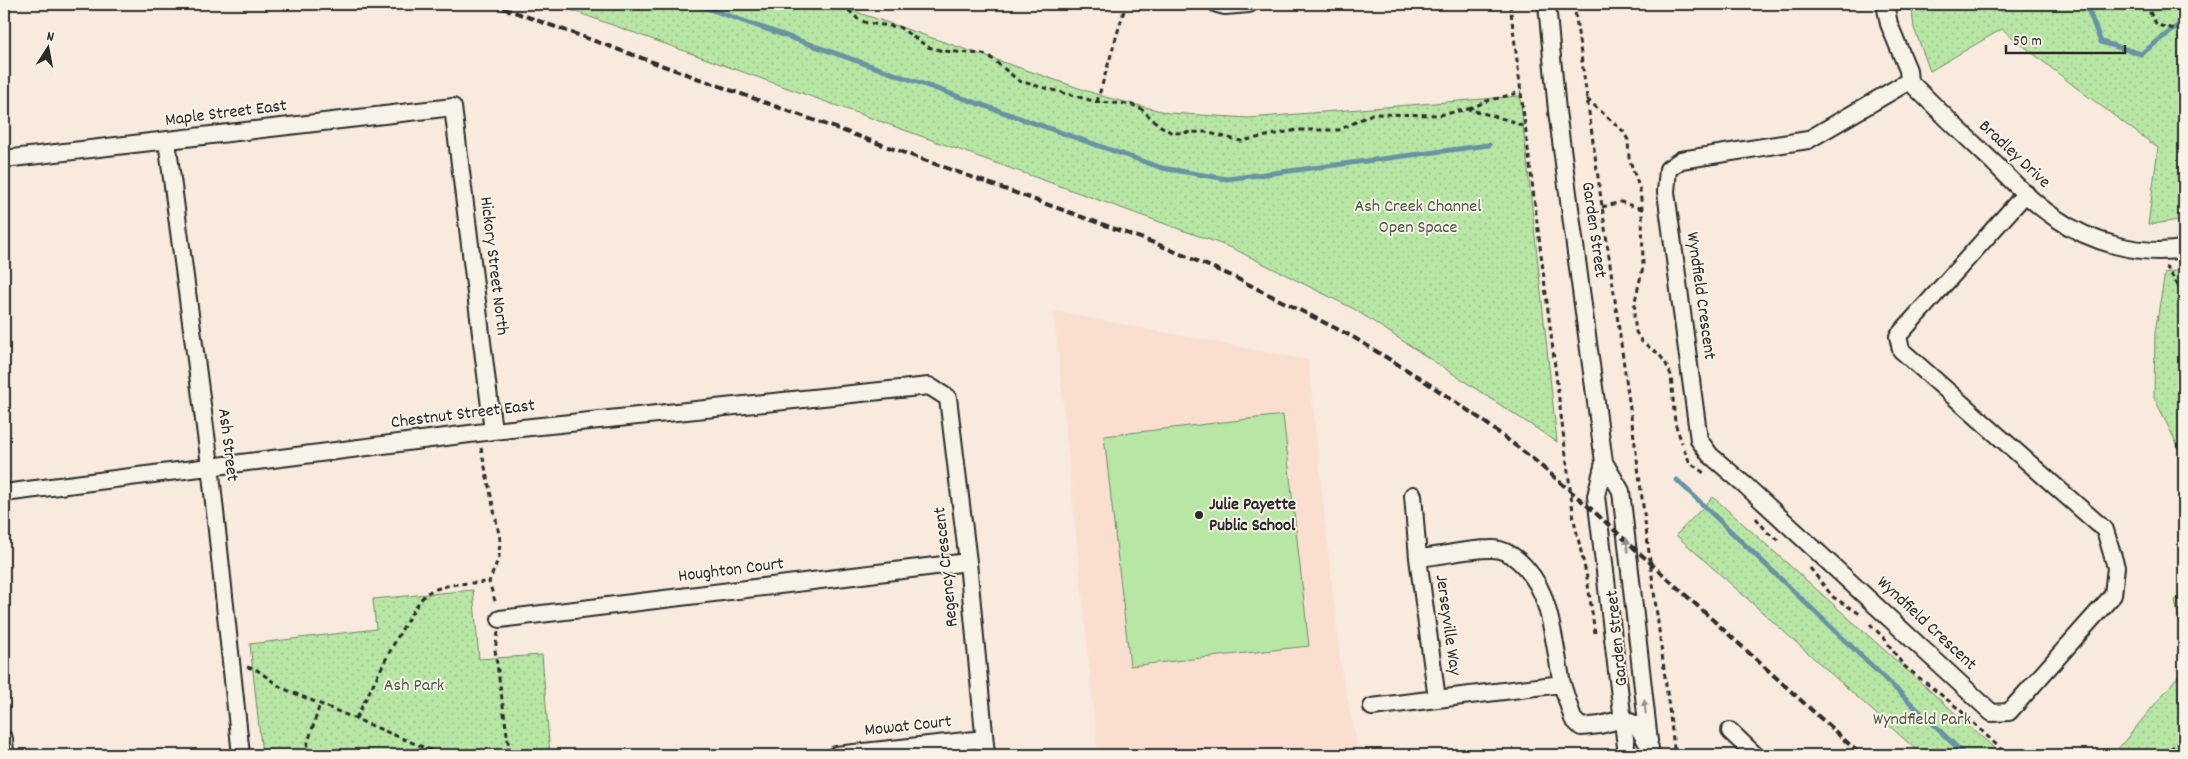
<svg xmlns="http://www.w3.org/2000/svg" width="2188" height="759" viewBox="0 0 2188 759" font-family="Dekko,sans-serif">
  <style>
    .built { fill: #fadfd0 }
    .grass { fill: #b7e6a5; stroke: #718868 }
    .forest { fill: url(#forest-firs); stroke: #718868 }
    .park { fill: url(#park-dots); stroke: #718868 }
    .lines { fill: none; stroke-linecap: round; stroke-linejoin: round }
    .stream { stroke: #6893a3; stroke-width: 5 }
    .minor-casing { stroke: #2b2b2b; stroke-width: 20 }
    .path { stroke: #2b2b2b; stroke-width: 3; stroke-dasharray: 5 4; stroke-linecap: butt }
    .minor { stroke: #f7f3e8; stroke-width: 16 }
    .rail { stroke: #2b2b2b; stroke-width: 4; stroke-dasharray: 8 4; stroke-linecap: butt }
    .oneway { fill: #918f8a }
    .poi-dot { fill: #2b2b2b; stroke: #f7f3e8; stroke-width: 2 }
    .labels { text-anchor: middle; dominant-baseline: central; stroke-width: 4; stroke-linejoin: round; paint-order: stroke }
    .street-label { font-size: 18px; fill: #2b2b2b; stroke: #f7f3e8 }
    .park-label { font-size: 18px; fill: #4e5a4a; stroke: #f7f3e8 }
    .poi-label { font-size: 18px; font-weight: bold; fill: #2b2b2b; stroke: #f7f3e8; text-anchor: start }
  </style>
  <defs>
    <pattern id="forest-firs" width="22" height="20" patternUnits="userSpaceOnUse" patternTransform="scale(1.25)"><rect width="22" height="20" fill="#b7e6a5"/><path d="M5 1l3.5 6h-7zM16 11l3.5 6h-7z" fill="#9ec58e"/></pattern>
    <pattern id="park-dots" width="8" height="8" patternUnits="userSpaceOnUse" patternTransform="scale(1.25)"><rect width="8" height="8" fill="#b7e6a5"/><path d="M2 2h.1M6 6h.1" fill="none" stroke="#9ec58e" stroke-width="1.8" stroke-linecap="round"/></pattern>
  </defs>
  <rect width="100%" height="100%" fill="#f8eadd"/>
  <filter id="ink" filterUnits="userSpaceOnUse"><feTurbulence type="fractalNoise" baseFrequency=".02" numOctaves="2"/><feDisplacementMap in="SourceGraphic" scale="10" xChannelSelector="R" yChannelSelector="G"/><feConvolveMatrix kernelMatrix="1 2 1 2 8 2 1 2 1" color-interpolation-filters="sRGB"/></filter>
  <g filter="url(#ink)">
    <!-- built -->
    <path class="built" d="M1054 311 1308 360 1341 669 1359 755H1098Z"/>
    <!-- grass -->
    <path class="grass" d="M1283 415 1309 646 1130 666 1104 436Z"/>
    <!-- forest -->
    <path class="forest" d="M2184 595V650L2175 600Z"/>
    <!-- park -->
    <path class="park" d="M554 4H833L1105 97 1169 113 1249 118 1520 96 1557 442 1354 309 1232 248Z
      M1911 4H2184V219L2148 225 2158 148 2074 86 2002 29 1930 71 1914 28Z
      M2184 269V459L2154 397 2155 332 2165 273Z
      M1713 497 2002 755H1922L1676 535Z
      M473 590 479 659 542 655 550 755H262L250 644 376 629 373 599Z
      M2184 669V755H2113Z"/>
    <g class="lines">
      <!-- stream -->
      <path class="stream" d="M695 4 1162 168 1227 179 1489 145
        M2090 4 2088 9 2101 42 2141 54 2184 21
        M1677 480 1965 755"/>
      <defs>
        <path id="minor" d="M1217 4 1225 6 1249 4
          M1547 4 1557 111 1604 462 1596 496 1627 755
          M1885 4 1889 24 1908 70 1909 81C1937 109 1965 136 1994 163 2013 182 2032 202 2054 217 2091 243 2139 256 2184 249
          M1909 81 1808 140 1681 160 1668 169 1666 192 1699 440 1710 455 1745 485 1992 713 2009 712 2113 595 2116 567 2105 530 1901 350 1898 336 2026 193
          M167 141 210 465 241 755
          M4 159 453 107 493 431
          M1604 462 1621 491 1649 741
          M4 493 493 431 929 386 948 398 968 562 986 755
          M1413 495 1418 558
          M500 619 968 562
          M1562 684C1557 658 1554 630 1546 605 1540 582 1517 548 1490 549 1466 549 1442 556 1418 558L1437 699 1562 684 1573 719 1581 727 1600 725 1623 719 1637 725 1650 748
          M1372 707 1437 699
          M1730 731 1755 755
          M4 739 5 755
          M836 755 984 739"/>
      </defs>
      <!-- minor casing -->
      <use href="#minor" class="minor-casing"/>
      <!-- path -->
      <path class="path" d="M842 4 858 19 867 23 899 27 928 47 943 51 983 54 990 57 1019 81 1097 102 1129 104 1140 108 1159 125 1172 133 1205 132 1241 141 1297 130H1339L1372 114 1440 115 1468 109 1515 122 1525 128
        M1510 4 1574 520 1587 578 1595 633
        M1574 4 1637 459 1675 755
        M2145 4 2157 25 2184 31
        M1587 99 1623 131 1628 140 1629 158 1640 190 1642 209 1643 267 1635 301 1634 317 1636 332 1642 342 1659 354 1666 364 1671 375 1675 423 1682 443
        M1097 102 1126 4
        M1469 109 1487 101 1521 92
        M1602 207 1621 202 1642 209
        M2166 266 2184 295
        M481 448 500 539 499 557 489 582 496 604
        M1684 449 1690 463 1707 475
        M1756 518 1768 533 1780 541
        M1810 568 1833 597 1860 614
        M1870 624 1884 638 1903 665 1959 709 2007 755
        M498 632 495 650 510 755
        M247 667 257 670 282 688 442 755
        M356 718C368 696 412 601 429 592 448 583 469 583 489 582
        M304 755 320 704
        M2163 755 2184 738"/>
      <!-- minor -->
      <use href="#minor" class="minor"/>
      <!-- rail -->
      <path class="rail" d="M492 4 1157 244 1232 276 1353 337 1420 378 1482 420 1533 459 1589 507 1861 755"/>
    </g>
    <!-- one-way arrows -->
    <defs><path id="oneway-solid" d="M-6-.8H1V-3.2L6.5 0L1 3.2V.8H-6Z" transform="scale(1.25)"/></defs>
    <g class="oneway">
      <use href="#oneway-solid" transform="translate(1627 545) rotate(-96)"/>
      <use href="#oneway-solid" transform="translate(1645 707) rotate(-96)"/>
    </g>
  </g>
  <!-- markers -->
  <circle class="poi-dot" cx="1199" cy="515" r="5"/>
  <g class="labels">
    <!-- street labels -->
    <g class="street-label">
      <text transform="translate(226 114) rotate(-7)">Maple Street East</text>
      <text transform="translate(2014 155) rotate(43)">Bradley Drive</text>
      <text transform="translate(1593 230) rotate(82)">Garden Street</text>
      <text transform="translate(493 266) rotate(83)">Hickory Street North</text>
      <text transform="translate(1700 296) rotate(82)">Wyndfield Crescent</text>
      <text transform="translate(463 415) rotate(-7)">Chestnut Street East</text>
      <text transform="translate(227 445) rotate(83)">Ash Street</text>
      <text transform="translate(947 567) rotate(-96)">Regency Crescent</text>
      <text transform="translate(731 571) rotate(-7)">Houghton Court</text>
      <text transform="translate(1926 624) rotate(43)">Wyndfield Crescent</text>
      <text transform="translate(1447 625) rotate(82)">Jerseyville Way</text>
      <text transform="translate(1618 638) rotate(-96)">Garden Street</text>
      <text transform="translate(908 727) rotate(-6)">Mowat Court</text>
    </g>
    <!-- park labels -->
    <g class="park-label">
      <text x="1418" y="207">Ash Creek Channel<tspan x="1418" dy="21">Open Space</tspan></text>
      <text x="414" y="686">Ash Park</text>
      <text x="1922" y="720">Wyndfield Park</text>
    </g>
    <!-- poi labels -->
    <g class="poi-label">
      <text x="1209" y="505">Julie Payette<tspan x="1209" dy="21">Public School</tspan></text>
    </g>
  </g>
  <!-- margin -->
  <rect width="2188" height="759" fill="none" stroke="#f7f3e8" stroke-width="20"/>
  <rect x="10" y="10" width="2168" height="739" fill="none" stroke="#2b2b2b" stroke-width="2" filter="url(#ink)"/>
  <!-- north arrow -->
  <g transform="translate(48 48) rotate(11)" stroke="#f7f3e8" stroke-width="4" paint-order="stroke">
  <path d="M0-4L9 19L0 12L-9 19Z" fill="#2b2b2b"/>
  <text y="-8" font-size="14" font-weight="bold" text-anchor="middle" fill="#2b2b2b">N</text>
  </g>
  <!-- scale -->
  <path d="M2006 45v8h119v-8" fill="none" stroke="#2b2b2b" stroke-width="2.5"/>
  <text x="2013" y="45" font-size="15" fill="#2b2b2b" stroke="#f7f3e8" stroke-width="4" paint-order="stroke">50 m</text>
</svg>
